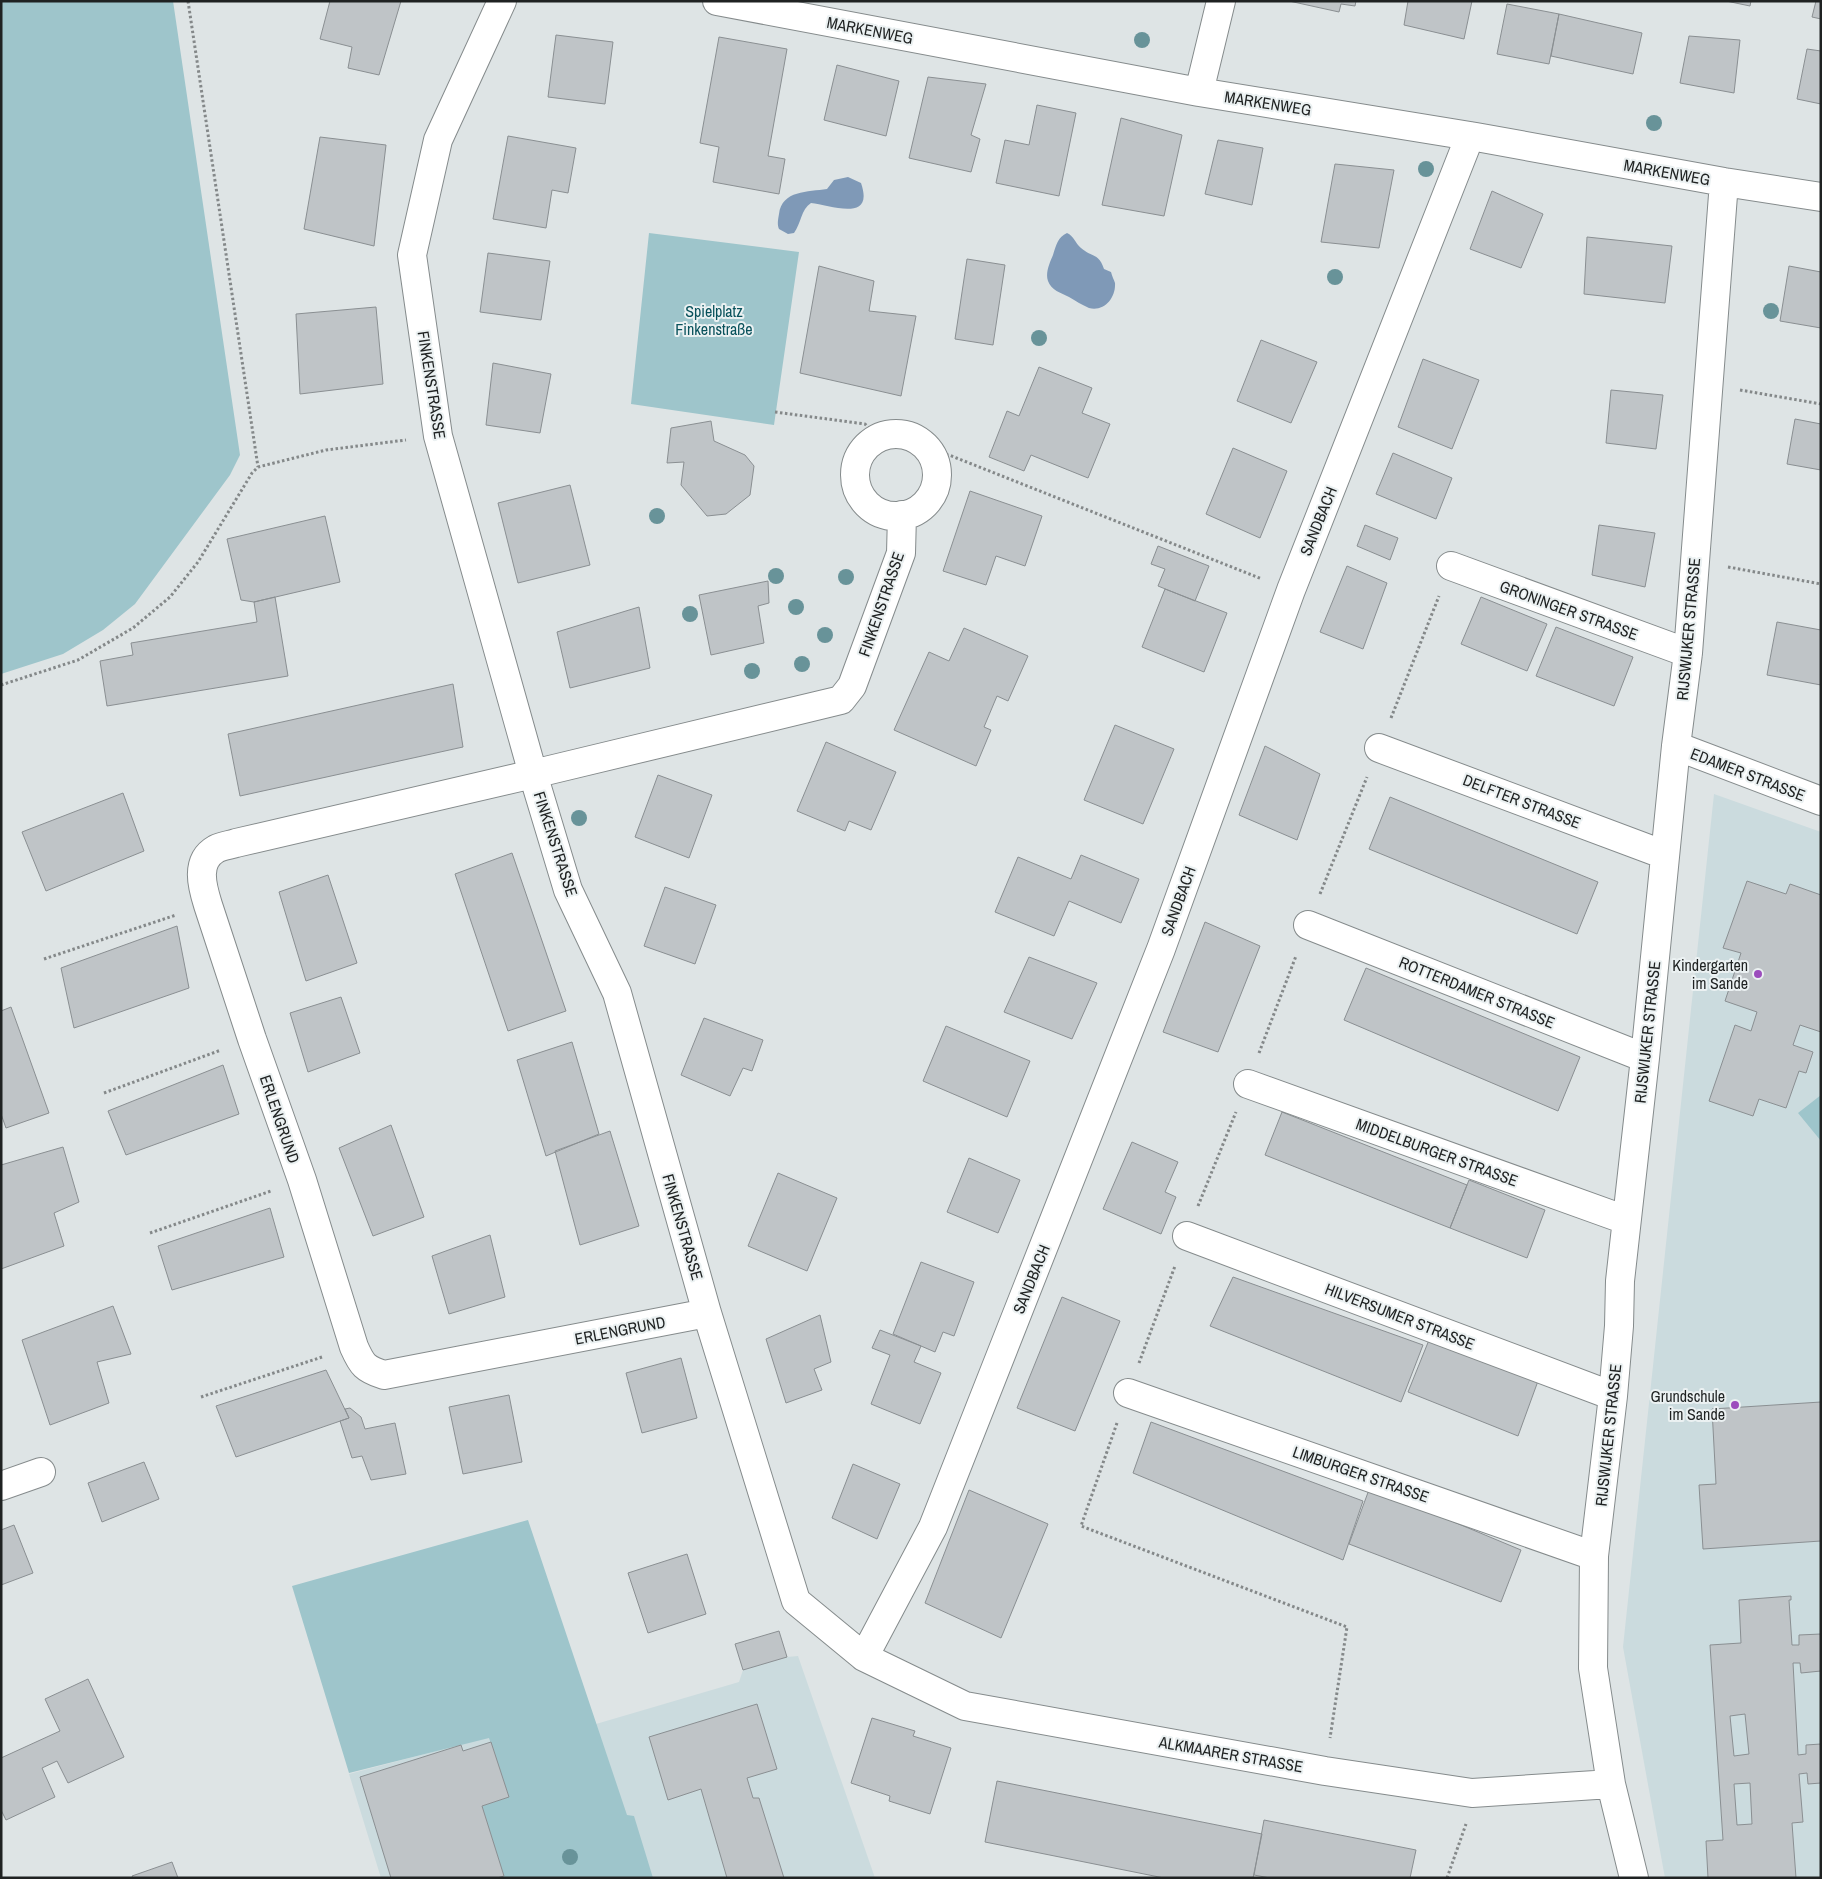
<svg xmlns="http://www.w3.org/2000/svg" width="1822" height="1879" viewBox="0 0 1822 1879" font-family="'Archivo Narrow',sans-serif">
  <style>
    .built { fill: #cbdbde }
    .green { fill: #9ec5cb }
    .water { fill: #7f99b7 }
    .building { fill: #bfc4c7; stroke: #8a8f92; fill-rule: evenodd }
    .lines { fill: none; stroke-linecap: round; stroke-linejoin: round }
    .minor-casing { stroke: #858b8c; stroke-width: 30 }
    .path { stroke: #848889; stroke-width: 3; stroke-dasharray: 2.5 2.5; stroke-linecap: butt }
    .minor { stroke: #fff; stroke-width: 28 }
    .tree { fill: #689399 }
    .poi-dot { fill: #9c4dbd; stroke: #ebf1f2; stroke-width: 2 }
    .labels { text-anchor: middle; dominant-baseline: central; stroke-width: 4; stroke-linejoin: round; paint-order: stroke }
    .street-label { font-size: 16px; fill: #1f2222; stroke: #ebf1f2 }
    .park-label { font-size: 16px; fill: #08515b; stroke: #ebf1f2 }
    .poi-label { font-size: 16px; fill: #1f2222; stroke: #ebf1f2; text-anchor: end }
  </style>
  <rect width="100%" height="100%" fill="#dee4e5"/>
  <!-- built -->
  <path class="built" d="M1714 794 1821 832V1878H1665L1623 1647Z
    M798 1656 875 1878H381L349 1774 591 1710 596 1724 739 1682 743 1670 787 1657Z"/>
  <!-- green -->
  <path class="green" d="M1 1H173L240 455 230 475 135 604 103 630 63 654 1 674Z
    M649 233 799 252 774 425 631 404Z
    M1821 1095V1141L1798 1113Z
    M528 1520 627 1815 634 1816 653 1878H504L482 1806 509 1797 489 1738 349 1773 292 1586Z"/>
  <!-- water -->
  <path class="water" d="M848 177 861 183C875 223 830 205 811 203 801 209 801 224 794 233L788 234 779 229C777 224 778 220 779 214 782 190 808 192 827 189L834 180Z
    M1067 233C1074 236 1075 243 1081 248 1091 257 1099 253 1104 269L1111 272C1112 276 1114 280 1115 283 1116 298 1104 312 1089 308 1082 305 1076 301 1069 297 1061 293 1051 290 1048 281 1045 273 1050 262 1053 255 1056 245 1058 237 1067 233Z"/>
  <!-- building -->
  <path class="building" d="M330 1H401L379 75 348 68 352 47 320 39Z
    M1289 1H1356L1355 6 1341 4 1339 12Z
    M1408 1H1472L1464 39 1404 25Z
    M1726 1H1751L1750 6Z
    M1816 1H1821V19L1812 17Z
    M1507 4 1559 14 1549 64 1497 54Z
    M1559 14 1642 33 1633 74 1551 56Z
    M556 35 613 42 605 104 548 97Z
    M1689 36 1740 40 1734 93 1680 83Z
    M719 37 787 49 768 156 785 159 779 194 713 182 719 147 700 143Z
    M1807 49 1821 51V104L1797 99Z
    M837 65 899 81 886 136 824 120Z
    M928 77 986 84 971 135 980 139 971 172 909 158Z
    M1037 105 1076 113 1059 196 996 183 1005 140 1029 145Z
    M1121 118 1182 135 1164 216 1102 205Z
    M508 136 576 148 568 193 552 190 546 228 493 219Z
    M320 137 386 145 374 246 304 229Z
    M1218 140 1263 148 1252 205 1205 194Z
    M1335 164 1394 170 1379 248 1321 242Z
    M1492 191 1543 214 1521 268 1470 249Z
    M1587 237 1672 246 1665 303 1584 294Z
    M488 253 550 261 541 320 480 312Z
    M967 259 1005 265 993 345 955 339Z
    M819 266 874 281 869 311 916 316 901 396 800 373Z
    M1789 266 1821 272V328L1780 321Z
    M376 307 383 384 300 394 296 314Z
    M1261 340 1317 362 1291 423 1237 401Z
    M1423 359 1479 380 1452 449 1398 427Z
    M493 363 551 374 540 433 486 425Z
    M1039 367 1092 388 1082 413 1110 424 1088 478 1031 455 1024 471 989 457 1007 411 1019 416Z
    M1611 390 1663 395 1656 449 1606 443Z
    M1795 419 1821 424V470L1787 464Z
    M711 421 714 441 745 455 754 466 750 495 726 514 707 516 681 485 684 462 667 463 671 428Z
    M1233 448 1287 471 1260 538 1206 514Z
    M1393 453 1452 478 1436 519 1376 494Z
    M570 485 590 565 518 583 498 503Z
    M970 491 1042 516 1025 566 996 556 986 585 943 571Z
    M325 516 340 582 254 602 241 600 227 539Z
    M1365 525 1398 538 1390 560 1357 546Z
    M1599 525 1655 533 1645 587 1592 575Z
    M1158 546 1209 566 1195 601 1158 586 1165 569 1151 564Z
    M1347 566 1387 583 1363 649 1320 632Z
    M768 581 769 603 758 606 764 643 711 655 699 595Z
    M1165 589 1227 613 1204 672 1142 647Z
    M275 597 288 676 107 706 100 661 133 655 131 643 257 622 254 602Z
    M1481 597 1547 624 1527 671 1461 644Z
    M639 607 650 668 570 688 557 632Z
    M1777 622 1821 630V685L1767 675Z
    M1556 627 1633 657 1614 706 1536 676Z
    M964 628 1028 656 1008 701 997 696 984 727 991 730 976 766 894 730 929 652 949 661Z
    M453 684 463 747 240 796 228 734Z
    M1115 725 1174 749 1143 824 1084 800Z
    M826 742 896 772 871 830 849 821 845 831 797 811Z
    M1265 746 1320 774 1297 840 1239 815Z
    M658 775 712 795 689 858 635 837Z
    M123 793 144 851 46 891 22 832Z
    M1390 797 1598 882 1577 934 1369 849Z
    M512 853 566 1011 508 1031 455 874Z
    M1081 855 1139 879 1121 923 1069 901 1054 936 995 912 1018 857 1071 879Z
    M328 875 357 963 306 981 279 892Z
    M1747 881 1786 894 1790 884 1821 895V1032L1800 1025 1793 1045 1813 1052 1806 1073 1799 1071 1786 1108 1759 1099 1753 1116 1709 1101 1735 1025 1751 1031 1757 1012 1725 1001 1741 953 1723 948Z
    M665 887 716 905 695 964 644 946Z
    M1205 922 1260 946 1218 1052 1163 1032Z
    M177 926 189 988 74 1028 61 968Z
    M1029 957 1097 983 1072 1039 1004 1012Z
    M1366 968 1580 1057 1558 1111 1344 1020Z
    M341 997 360 1053 308 1072 290 1013Z
    M11 1007 49 1113 6 1128 1 1114V1011Z
    M704 1018 763 1040 752 1071 743 1068 730 1096 681 1075Z
    M946 1026 1030 1061 1007 1117 923 1081Z
    M572 1042 599 1134 546 1156 517 1060Z
    M223 1065 239 1114 126 1155 108 1111Z
    M1282 1112 1467 1185 1450 1228 1265 1155Z
    M391 1125 424 1217 373 1236 339 1148Z
    M610 1131 639 1226 580 1245 555 1151Z
    M1132 1142 1178 1162 1165 1192 1176 1197 1161 1234 1103 1209Z
    M63 1147 79 1202 54 1213 64 1246 1 1269V1165Z
    M969 1158 1020 1180 998 1233 947 1212Z
    M778 1173 837 1198 807 1271 748 1246Z
    M1469 1180 1545 1210 1527 1258 1450 1228Z
    M270 1208 284 1257 172 1290 158 1246Z
    M490 1235 505 1297 449 1314 432 1256Z
    M921 1262 974 1282 954 1336 943 1332 935 1352 893 1334Z
    M1233 1277 1423 1345 1401 1402 1210 1326Z
    M1062 1297 1120 1321 1075 1431 1017 1408Z
    M113 1306 131 1354 97 1362 109 1403 50 1425 22 1340Z
    M820 1315 831 1362 814 1369 822 1390 786 1403 766 1339Z
    M880 1330 921 1346 914 1362 941 1373 920 1424 871 1404 890 1355 872 1348Z
    M1429 1340 1538 1381 1518 1436 1408 1392Z
    M681 1358 697 1418 642 1433 626 1373Z
    M326 1370 349 1418 236 1457 216 1406Z
    M509 1395 522 1462 463 1474 449 1407Z
    M1821 1402V1541L1703 1549 1699 1485 1716 1484 1712 1409Z
    M350 1408 361 1417 365 1429 395 1423 406 1474 371 1480 362 1456 352 1458 340 1421 349 1418 345 1409Z
    M1151 1422 1363 1501 1343 1560 1133 1473Z
    M144 1462 159 1499 102 1522 88 1483Z
    M853 1464 900 1484 877 1539 832 1518Z
    M1370 1487 1521 1550 1501 1602 1349 1544Z
    M969 1490 1048 1524 1001 1638 925 1603Z
    M14 1525 33 1573 1 1585V1530Z
    M687 1554 706 1614 648 1633 628 1573Z
    M1791 1596V1600H1789L1792 1645H1799V1635L1821 1634V1671L1801 1673 1800 1663H1793L1798 1755 1806 1754V1745L1821 1744V1783L1808 1784 1807 1773 1799 1774 1803 1822 1792 1823 1796 1878H1708L1706 1841 1723 1840 1710 1645 1741 1643 1739 1600ZM1745 1714 1749 1754 1734 1756 1730 1716ZM1750 1783 1752 1824 1737 1825 1734 1784Z
    M779 1631 787 1657 743 1670 735 1644Z
    M88 1679 124 1757 68 1783 57 1761 42 1768 55 1797 6 1820 1 1810V1758L60 1731 45 1699Z
    M757 1704 777 1769 747 1778 753 1798H759L784 1878H727L701 1789 668 1800 649 1737Z
    M872 1718 915 1731 913 1736 951 1748 930 1814 889 1801 890 1796 851 1783Z
    M491 1742 509 1797 482 1806 504 1876 497 1878H391L360 1777 461 1745 463 1751Z
    M997 1781 1262 1834 1253 1878H1164L985 1842Z
    M1264 1820 1416 1850 1410 1878H1270L1254 1875Z
    M172 1862 178 1878H133L132 1876Z"/>
  <g class="lines">
    <defs>
      <path id="minor" d="M502 1 438 140 412 255 438 436 533 774 568 890 617 993 707 1313 796 1601 864 1657 965 1706 1325 1771 1472 1793 1611 1784
        M717 1 1199 92 1476 137 1724 182 1821 197
        M1199 92 1221 1
        M855 475a41 41 0 1 1 82 0a41 41 0 1 1-82 0Z
        M1451 566 1688 653
        M1676 746 1821 801
        M1379 748 1665 855
        M1308 925 1645 1058
        M1248 1084 1626 1220
        M1187 1236 1613 1396
        M707 1313 384 1375C365 1369 362 1365 354 1347L302 1180 252 1039 208 905C202 886 195 861 216 849 222 846 230 845 236 843L533 774 841 700 852 686 901 553 902 515
        M1128 1393 1594 1556
        M1 1486 41 1472
        M864 1657 933 1527 1161 949 1291 590 1470 136
        M1634 1878 1611 1784 1593 1668 1594 1556 1613 1396 1619 1326 1620 1281 1645 1058 1676 746 1688 653 1724 182"/>
    </defs>
    <!-- minor casing -->
    <use href="#minor" class="minor-casing"/>
    <!-- path -->
    <path class="path" d="M188 1 258 467
      M1740 390 1821 404
      M775 412 865 424 878 438
      M931 454 949 455 1262 579
      M1728 567 1821 584
      M1 685 78 660 133 628 170 597 198 562 252 473 258 467 326 450 406 440
      M1391 718 1439 596
      M1320 894 1367 777
      M44 959 176 915
      M1259 1053 1296 956
      M104 1093 221 1050
      M1198 1206 1236 1112
      M150 1233 271 1191
      M1139 1363 1175 1266
      M201 1397 322 1357
      M1117 1423 1081 1526 1347 1627 1330 1738
      M1447 1878 1466 1824"/>
    <!-- minor -->
    <use href="#minor" class="minor"/>
  </g>
  <!-- trees -->
  <g class="tree">
    <circle cx="1142" cy="40" r="8"/>
    <circle cx="1654" cy="123" r="8"/>
    <circle cx="1426" cy="169" r="8"/>
    <circle cx="1335" cy="277" r="8"/>
    <circle cx="1771" cy="311" r="8"/>
    <circle cx="1039" cy="338" r="8"/>
    <circle cx="657" cy="516" r="8"/>
    <circle cx="776" cy="576" r="8"/>
    <circle cx="846" cy="577" r="8"/>
    <circle cx="796" cy="607" r="8"/>
    <circle cx="690" cy="614" r="8"/>
    <circle cx="825" cy="635" r="8"/>
    <circle cx="802" cy="664" r="8"/>
    <circle cx="752" cy="671" r="8"/>
    <circle cx="579" cy="818" r="8"/>
    <circle cx="570" cy="1857" r="8"/>
  </g>
  <!-- markers -->
  <g class="poi-dot">
    <circle cx="1758" cy="974" r="5"/>
    <circle cx="1735" cy="1405" r="5"/>
  </g>
  <g class="labels">
    <!-- street labels -->
    <g class="street-label">
      <text transform="translate(870 30) rotate(11)">MARKENWEG</text>
      <text transform="translate(1268 103) rotate(9)">MARKENWEG</text>
      <text transform="translate(1667 172) rotate(10)">MARKENWEG</text>
      <text transform="translate(432 385) rotate(81)">FINKENSTRASSE</text>
      <text transform="translate(1318 521) rotate(-68)">SANDBACH</text>
      <text transform="translate(881 604) rotate(-71)">FINKENSTRASSE</text>
      <text transform="translate(1569 610) rotate(20)">GRONINGER STRASSE</text>
      <text transform="translate(1688 629) rotate(-85)">RIJSWIJKER STRASSE</text>
      <text transform="translate(1748 774) rotate(21)">EDAMER STRASSE</text>
      <text transform="translate(1522 801) rotate(21)">DELFTER STRASSE</text>
      <text transform="translate(556 844) rotate(72)">FINKENSTRASSE</text>
      <text transform="translate(1178 901) rotate(-70)">SANDBACH</text>
      <text transform="translate(1477 992) rotate(22)">ROTTERDAMER STRASSE</text>
      <text transform="translate(1647 1032) rotate(-84)">RIJSWIJKER STRASSE</text>
      <text transform="translate(280 1119) rotate(71)">ERLENGRUND</text>
      <text transform="translate(1437 1152) rotate(20)">MIDDELBURGER STRASSE</text>
      <text transform="translate(683 1227) rotate(74)">FINKENSTRASSE</text>
      <text transform="translate(1031 1279) rotate(-68)">SANDBACH</text>
      <text transform="translate(1400 1316) rotate(21)">HILVERSUMER STRASSE</text>
      <text transform="translate(620 1330) rotate(-11)">ERLENGRUND</text>
      <text transform="translate(1608 1435) rotate(-84)">RIJSWIJKER STRASSE</text>
      <text transform="translate(1361 1474) rotate(19)">LIMBURGER STRASSE</text>
      <text transform="translate(1231 1754) rotate(10)">ALKMAARER STRASSE</text>
    </g>
    <!-- park labels -->
    <g class="park-label">
      <text x="714" y="311">Spielplatz<tspan x="714" dy="18">Finkenstraße</tspan></text>
    </g>
    <!-- poi labels -->
    <g class="poi-label">
      <text x="1748" y="965">Kindergarten<tspan x="1748" dy="18">im Sande</tspan></text>
      <text x="1725" y="1396">Grundschule<tspan x="1725" dy="18">im Sande</tspan></text>
    </g>
  </g>
  <!-- border -->
  <rect width="1822" height="1879" fill="none" stroke="#1f2222" stroke-width="5"/>
</svg>
